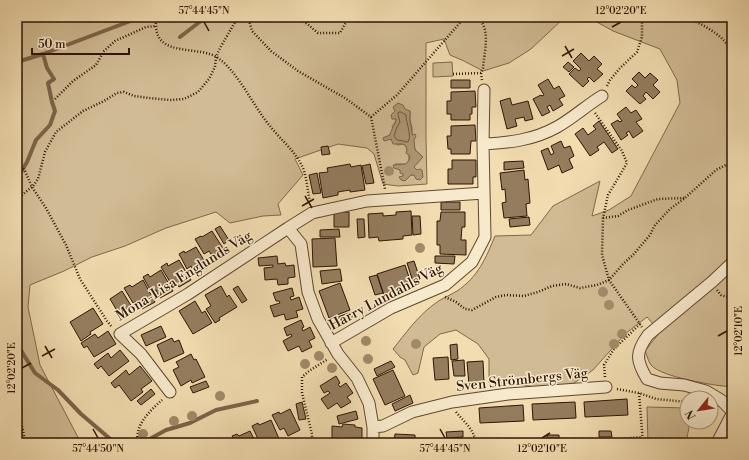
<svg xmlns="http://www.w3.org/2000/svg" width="749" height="460" viewBox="0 0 749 460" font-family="'Libre Bodoni',serif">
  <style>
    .green { fill: #d1bb94; stroke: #80684c; fill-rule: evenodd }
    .water { fill: #af9976; stroke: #7b6448 }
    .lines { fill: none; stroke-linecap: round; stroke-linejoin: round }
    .shore { stroke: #6e573d; stroke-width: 1 }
    .stream { stroke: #7b6448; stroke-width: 4 }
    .building { fill: #947d5e; stroke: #2e1504 }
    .street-casing { stroke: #5f472f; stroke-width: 13 }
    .path { stroke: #2e1504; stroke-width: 2.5; stroke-dasharray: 1 2; stroke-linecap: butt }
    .street { stroke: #f7e9cc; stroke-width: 11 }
    .tree { fill: #a18a6a }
    .ticks { fill: none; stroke: #2e1504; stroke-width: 1.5 }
    .labels { text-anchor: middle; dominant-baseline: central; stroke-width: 3; stroke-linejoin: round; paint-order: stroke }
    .street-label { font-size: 14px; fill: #2e1504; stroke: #f7e9cc }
    .neatline { fill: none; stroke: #2e1504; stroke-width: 1.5 }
    .ticks-label { font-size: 10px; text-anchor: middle; fill: #2e1504 }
  </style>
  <rect width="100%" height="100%" fill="#f2ddb1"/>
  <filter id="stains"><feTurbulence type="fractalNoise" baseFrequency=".005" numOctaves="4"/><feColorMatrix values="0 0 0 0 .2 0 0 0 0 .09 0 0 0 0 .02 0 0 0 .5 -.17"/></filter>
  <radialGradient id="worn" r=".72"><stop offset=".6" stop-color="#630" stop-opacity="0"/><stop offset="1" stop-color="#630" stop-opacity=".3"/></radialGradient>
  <!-- green -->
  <path class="green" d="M17 17H565L531 49 509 63 483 71 464 61 450 55 444 39 426 43V138L427 184 398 186 383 184 374 154 367 148 338 144 295 159 303 175 278 204 281 215 263 216 230 223 216 212 166 228 125 246 92 257 64 271 30 285 28 307 40 365 81 443H17ZM395 111H410V121L412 127V135L415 150 423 157 415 164 414 167 417 170 414 175H411L405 181 403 174 395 164H407C411 157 408 153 406 146L403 144 397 145 391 139 383 138 390 135 393 129 392 126 396 121 393 113Z
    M588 17H732V387C717 386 660 377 651 365 648 361 647 355 645 351L660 332 647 317 625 334 593 370 571 385 539 388 518 384 489 383V359L478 344 456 330 440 334 424 347 418 373 413 375 405 360 400 357 393 349C405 334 418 316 433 305 440 299 449 296 457 291 478 277 486 258 495 236L531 235 553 206 600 181 592 216 609 210 631 196 680 103 677 80 660 49 613 31Z
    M452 62 453 76 433 77V63Z
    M647 407 687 408V422H690L686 443H648Z"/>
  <!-- water -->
  <path class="water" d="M398 103 403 105 405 109 410 111C411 115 409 117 410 121 411 126 412 130 412 135L415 134 416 136 414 140 415 150 423 157 414 167 417 170 420 169 422 170 423 177 420 180 416 179 414 175H411L405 181 401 180 399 177 403 176V174L400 173V170L394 168 393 165 406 164 409 160 410 156 406 153 407 150 406 146 403 144H393L391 139 384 141 383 138 390 135C391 129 396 124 396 119H392L391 115 395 111 393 107Z"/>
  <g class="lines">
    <!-- shore -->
    <path class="shore" d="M399 112H401L406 115C406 123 412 135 408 142L397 140 394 136 397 127 400 122 398 115Z"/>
    <!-- stream -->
    <path class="stream" d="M180 37 206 17
      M17 62 43 54
      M17 179 27 162 36 140 50 125 55 111 52 102 48 83 54 79 47 68 43 54 141 17
      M17 344 35 373 58 390 81 414 115 443
      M144 440H148L166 430 190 423 216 410 257 401
      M116 443 125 442"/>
  </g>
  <!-- building -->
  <path class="building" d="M581 53 589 61 594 56 602 64 597 69 603 74 594 82 589 77 587 79 589 81 583 87 569 74 575 68 579 71 581 69 573 61Z
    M568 62 574 67 569 72 563 67Z
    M639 72 645 78 650 73 658 80 653 85 660 92 653 99 646 92 643 96 646 99 640 104 626 91 632 85 635 88 638 85 632 79Z
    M548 79 554 89 559 86 565 96 559 99 563 105 553 111 550 105 547 107 550 112 542 116 533 99 541 95 542 96 544 95 538 85Z
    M451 80H470V88H451Z
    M475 91 476 107H472V114H470V120H451V114H447V101H451V92Z
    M510 98 512 105 528 101 533 119 525 121 524 117 515 119 517 126 507 129 500 101Z
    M626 107 631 113 636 110 642 119 636 122 643 131 633 138 629 131 626 133 628 135 621 140 611 124 618 120 619 122 622 121 617 114Z
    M599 121 618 149 612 153 604 142 597 147 599 150 590 156 575 134 583 128 588 135 596 129 593 126Z
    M475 125 476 141H471L470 154H451V149H448L447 136H451V126Z
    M561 141 564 148 570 146 574 156 569 159 573 168 562 173 559 165 548 170 541 151 548 148 551 155 554 153 551 146Z
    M328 146 330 154 322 155 321 147Z
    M452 160H476V177H473V184H448V169H452Z
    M523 161 524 168 504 170V162Z
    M350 164 351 167 361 165 365 190 350 192V190L338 192V195L323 198 319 173 328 172 327 168Z
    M370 164 374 183 366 184 362 166Z
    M524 170 525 180 528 179 530 203 526 204 527 216 504 218 502 203 506 202 505 189 502 190 500 173Z
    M317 173 321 193 313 194 309 175Z
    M441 202H460V210H441Z
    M411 211 412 235 403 236V239L379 241 378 237 369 238 368 214 383 213V216L396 215V212Z
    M334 212H349V227H334Z
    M441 212H465V227H462L461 240H466V255L440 254V245H437V221H440Z
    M412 216H420L421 234 413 235Z
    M529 217 530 225 510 227 509 219Z
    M357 219H364L365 237 358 238Z
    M220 226 229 240 224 244 215 229Z
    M339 229 340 237H320V230Z
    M212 231 226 253 215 260 209 251 204 254 195 239 201 236 202 237Z
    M335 238 337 266 313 267 312 239Z
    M196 247 208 267 195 274 191 266 187 269 179 254 184 251 185 253Z
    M277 256 278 264 285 263 286 266 294 265 295 277 288 278V284L278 285 277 279 265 280 264 268 273 267V265L259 266 258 258Z
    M435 256H455L454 264 435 263Z
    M179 260 191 280 179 287 174 279 170 282 161 267 167 263 168 266Z
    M414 261 420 279 413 282 407 263Z
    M405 265 412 286 384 295 377 274Z
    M340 269 342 281 322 284 320 271Z
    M161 270 173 291 160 298 156 290 152 293 143 277 148 274 150 277Z
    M377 275 383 293 375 295 369 277Z
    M143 280 155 302 142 309 138 301 133 303 124 288 130 285 132 287Z
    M340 283 350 310 329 318 319 291Z
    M221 286 227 297 229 295 237 307 219 318 220 320 215 323 206 309 211 306 205 295Z
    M238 286 247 300 242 303 233 289Z
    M292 288 294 296 290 297 291 300 299 297 303 309 296 311 298 317 286 320 284 314 274 317 270 306 280 303 279 301H276L273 293Z
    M122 291 135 312 122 319 110 299Z
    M195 301 202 313 205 311 212 323 193 334 179 311Z
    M93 308 103 324 90 332 91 334 81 341 70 322Z
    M354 311 356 318 337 325 335 318Z
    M301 320 304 327 302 328 303 331 310 327 315 338 309 341 312 347 302 352 299 346 288 351 283 341 292 336 291 334 287 336 284 328Z
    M161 326 166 337 146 346 141 335Z
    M108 331 116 344 94 357 87 346 84 348 81 343 95 334 98 338Z
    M172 338 174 342 179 340 184 353 164 362 157 345Z
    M457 344 458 359 451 360 450 345Z
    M120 350 129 361 109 376 101 366 98 369 94 364 108 353 111 358Z
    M191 354 194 360 196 359 205 377 192 383 191 380 181 386 173 370 179 367 176 362Z
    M448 357 449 379 435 380 433 358Z
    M464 360 465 376H454L452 361Z
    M391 361 395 367 377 376 374 369Z
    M483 361 484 383 469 385 467 362Z
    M140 366 152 381 141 389 143 392 131 401 119 385 115 388 111 383 126 370 129 375Z
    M393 370 405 396 385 405 373 379Z
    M336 376 340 383 338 384 340 387 346 383 353 393 347 397 351 402 341 408 337 403 328 409 321 399 330 393 328 391 324 393 320 386Z
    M206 381 209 387 193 393 190 387Z
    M151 389 155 394 141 405 137 401Z
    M410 395 413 403 395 411 392 404Z
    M627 399 628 415 585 417 584 402Z
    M302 402 306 419 299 420 296 404Z
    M575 402 576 418 533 420 532 404Z
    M523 405 524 421 480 423 479 408Z
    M290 409 300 430 288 436 284 428 280 430 272 415 279 412 280 414Z
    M356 411 358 419 339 424 337 416Z
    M271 420 280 441 275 443H267L264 438 259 441 252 426 258 423 259 425Z
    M343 424 355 425V427L362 428V440L355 439V443H344V439L332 438V426L342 427Z
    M250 431 256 443H236L232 436 237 434 239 436Z
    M463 431V437L447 438 446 432Z
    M599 431H611L612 437H599Z
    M395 434 415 435V443L394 442Z
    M547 435H559V441L547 442Z
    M466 440 467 443H445V441Z"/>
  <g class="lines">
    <defs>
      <path id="street" d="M483 144C508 143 534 140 557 127 573 118 587 105 602 96
        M732 263 713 281 648 335C635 353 636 360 647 379L660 383 684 385 706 391 721 400 732 411
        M331 343 391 308 445 285 472 262 485 237 483 144 484 90
        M170 392 141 354 120 334 188 294 288 228
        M373 427 383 426 412 412 452 402 508 394 606 387
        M373 443V427L369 403 357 378 338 354 318 319 308 292 301 244 288 228 312 213 367 201 484 193
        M717 443 732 414"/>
    </defs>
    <!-- street casing -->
    <use href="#street" class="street-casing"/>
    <!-- path -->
    <path class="path" d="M157 17C157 20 155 23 156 26 157 58 201 45 218 58 239 73 253 106 270 126 280 139 293 149 301 164 307 174 307 190 310 202
      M248 17 252 31 271 51 298 71 345 98 371 117 397 95 465 17
      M299 17 318 33H340L349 17
      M476 17C492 26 484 53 483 68L481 73 482 80
      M685 17C702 24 725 35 732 53
      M453 74 481 73
      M607 86 610 80 620 68 637 52 642 37V17
      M55 99 73 81 96 65 104 51 115 41 146 27 156 26
      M595 113 622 151 627 163 608 195 603 218 602 255 609 280 642 327
      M371 117 385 189
      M17 162 25 171 32 187 46 208 66 245 80 279 107 321 112 327
      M17 199 33 186 38 179 45 152 56 132 83 111 104 101 117 93 124 92 134 96 149 98 170 100 184 99 198 92 209 79 215 67 216 57 220 48 238 17
      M603 218 618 216 628 210 658 199 685 198
      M717 290 721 295 732 298
      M445 297 456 302 465 309 472 310 496 297 506 295 524 296 538 292 552 286 566 284 580 288 597 285 609 280 623 264 633 255 650 235 655 225 670 209 685 198 716 170 732 162
      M605 377 604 365 614 349 640 324
      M617 389 639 393 656 399 687 402
      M639 393 643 443
      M17 409 23 430 25 443
      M456 412C465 423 474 429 476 443
      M138 443C134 425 150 411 162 400
      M306 443 312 438V434L302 393V377L309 371 328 359
      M586 443 588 442 642 437"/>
    <!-- street -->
    <use href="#street" class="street"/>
  </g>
  <!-- trees -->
  <g class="tree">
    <circle cx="389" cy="171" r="5"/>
    <circle cx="420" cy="248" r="5"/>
    <circle cx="603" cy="292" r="5"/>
    <circle cx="609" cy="305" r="5"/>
    <circle cx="622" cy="334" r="5"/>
    <circle cx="366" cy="341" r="5"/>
    <circle cx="416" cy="344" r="5"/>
    <circle cx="614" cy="344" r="5"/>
    <circle cx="319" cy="356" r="5"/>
    <circle cx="368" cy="359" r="5"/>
    <circle cx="305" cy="364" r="5"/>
    <circle cx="332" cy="368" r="5"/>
    <circle cx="220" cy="396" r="5"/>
    <circle cx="192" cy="416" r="5"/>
    <circle cx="174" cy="421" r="5"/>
    <circle cx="143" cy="434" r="5"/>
  </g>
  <!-- ticks -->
  <path class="ticks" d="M204 22 209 31M612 27 621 22M565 46 572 58M562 56 574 49M305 196 312 208M302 206 314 199M718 336 727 331M45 346 52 358M42 356 55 349M22 368 31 363M93 429 98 438M440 429 445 438M542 438 550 433"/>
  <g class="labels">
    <!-- street labels -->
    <g class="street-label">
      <text transform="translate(184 276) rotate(-32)">Mona-Lisa Englunds Väg</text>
      <text transform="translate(386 297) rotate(-28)">Harry Lundahls Väg</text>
      <text transform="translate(522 380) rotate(-6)">Sven Strömbergs Väg</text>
    </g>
  </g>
  <!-- margin -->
  <rect width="749" height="460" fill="none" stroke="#f2ddb1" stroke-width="44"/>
  <!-- north arrow -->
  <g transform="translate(699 410) rotate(240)"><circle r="19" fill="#f7e9cc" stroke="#a7947c"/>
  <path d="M0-3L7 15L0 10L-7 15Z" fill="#8f2418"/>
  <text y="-6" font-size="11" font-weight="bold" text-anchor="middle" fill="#2e1504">N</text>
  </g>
  <!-- scale -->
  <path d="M32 48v6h97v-6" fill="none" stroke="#2e1504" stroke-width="2"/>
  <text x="38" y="48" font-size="12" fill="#2e1504" stroke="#f7e9cc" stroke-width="3" paint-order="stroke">50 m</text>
  <rect x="22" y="22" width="705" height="416" class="neatline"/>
  <g class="ticks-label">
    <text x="204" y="14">57°44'45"N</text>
    <text x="621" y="14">12°02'20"E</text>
    <text transform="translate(738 331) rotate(-90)" y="4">12°02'10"E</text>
    <text transform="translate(11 368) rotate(-90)" y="4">12°02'20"E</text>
    <text x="98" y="452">57°44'50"N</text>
    <text x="445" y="452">57°44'45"N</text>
    <text x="542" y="452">12°02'10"E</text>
  </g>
  <rect width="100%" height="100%" filter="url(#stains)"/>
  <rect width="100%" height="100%" fill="url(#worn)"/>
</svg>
